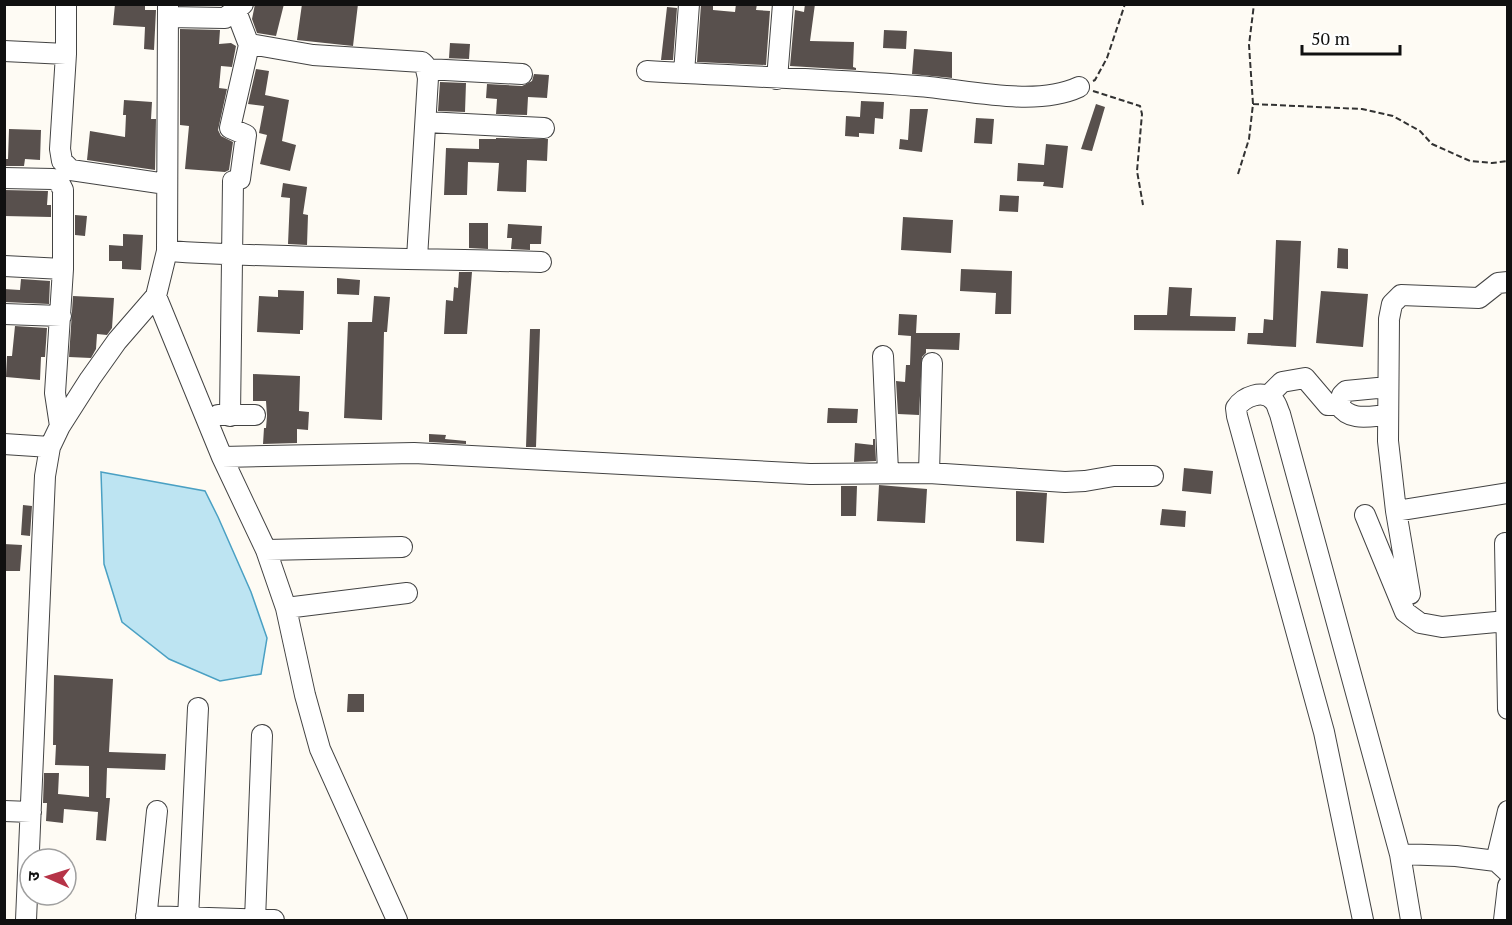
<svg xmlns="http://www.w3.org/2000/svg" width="1512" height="925" viewBox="0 0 1512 925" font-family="'PT Serif','Noto Sans Devanagari',serif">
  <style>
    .water { fill: #bde4f2; stroke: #4aa0c3; stroke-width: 1.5 }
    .building { fill: #58504d }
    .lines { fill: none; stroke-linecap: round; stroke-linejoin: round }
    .minor-casing { stroke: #434343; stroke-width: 22 }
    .path { stroke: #323232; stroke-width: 2; stroke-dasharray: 6 3; stroke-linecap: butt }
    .minor { stroke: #fff; stroke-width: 20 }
  </style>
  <rect width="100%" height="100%" fill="#fefbf4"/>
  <!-- water -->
  <path class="water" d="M101 472 205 491 218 517 251 592 267 638 261 674 220 681 169 659 122 622 104 564Z"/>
  <!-- building -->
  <path class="building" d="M115 4H145V10H156L154 50 144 49 145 27 113 25Z
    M255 4H284L276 36 257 33 252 19Z
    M302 4H358L353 46 297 40Z
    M701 4H713V10L735 12 736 4H757L756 10 770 11 766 65 697 62Z
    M805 4H815L810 41 854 42 853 67 856 68V70L790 66 795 10 804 12Z
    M667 7 677 8 673 60H661Z
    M180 29 220 30 219 44 231 43 236 46 232 67 221 66 219 88 227 89 218 130 221 136 233 142 229 170 225 172 185 169 189 126 180 125Z
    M884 30 907 31 906 49 883 48Z
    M450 43 470 44 469 59 443 58H449Z
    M914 49 952 52V78L912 74Z
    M256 69 269 71 265 95 289 100 282 141 296 145 290 171 260 164 267 135 259 133 264 106 248 104Z
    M534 74 549 75 547 98 528 97 527 115 496 114 497 99 486 98 487 84 522 86 532 81Z
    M440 82 466 83 465 112 438 111Z
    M124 100 152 102 151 119H156L155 170 87 160 90 131 125 137 126 115H123Z
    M861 101 884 102 883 119 875 118 874 134 859 133V137L845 136 846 116 860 117Z
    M1096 104 1105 107 1092 151 1081 149Z
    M910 109H928L922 152 899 149 900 139 908 140Z
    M976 118 994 119 992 144 974 143Z
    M9 129 41 130 40 160 25 159 24 166H4V159H8Z
    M496 138 548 139 547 161 527 160 526 192 497 191 499 163 468 162 467 195H444L446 148 479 149V139H496Z
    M1046 144 1068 146 1063 188 1043 186 1044 182 1017 181 1018 163 1044 165Z
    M283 183 307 187 303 214 308 215 307 245 288 244 290 198 281 197Z
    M4 190 48 191 47 205H51V217L4 216Z
    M1000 195 1019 196 1018 212 999 211Z
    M75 215 87 216 85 236 75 235Z
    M903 217 953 220 951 253 901 250Z
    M469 223H488V249L469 248Z
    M508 224 542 226 541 244H530V250L511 249 512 238H507Z
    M123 234 143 235 141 270 122 269V261H109V245L123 246Z
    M1276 240 1301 241 1296 347 1247 344 1248 333H1263L1264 319 1273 320Z
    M1338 248 1348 249V269L1337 268Z
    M961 269 1012 271 1011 314H995L996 293 960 291Z
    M459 272H472L467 334H444L446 300 453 301 454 287 458 288Z
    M337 278 360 280 359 295 337 294Z
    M21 279 50 281 49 304 4 302V289L20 290Z
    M1169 287 1192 288 1190 316 1236 317 1235 331 1134 330V315H1167Z
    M278 290 304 291 303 330H300V334L257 332 259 296 278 297Z
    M1321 291 1368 294 1363 347 1316 343Z
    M73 296 114 298 112 328 107 335 97 334 96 349 91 358 69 357Z
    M374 296 390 297 387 332H384L382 420 344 418 348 322H372Z
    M899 314 917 315 916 333H960L959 350 926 349V353L922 357 919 415 898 414 896 381 905 382 906 365H910L911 336 898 335Z
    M15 326 47 328 45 357H41L40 380 6 377 7 356H12Z
    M530 329H540L536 447H526Z
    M253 374 300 376 299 411 309 412 308 430 297 429V443L263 444 264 428H266L267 416 266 401H253Z
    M828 408 858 409 857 423H827Z
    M429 434 446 435 445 439 466 441V444L429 442Z
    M873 439H875L876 461 854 462 855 443 873 445Z
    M1184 468 1213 471 1211 494 1182 491Z
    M879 485 927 489 925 523 877 521Z
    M841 486H857L856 516H841Z
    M1016 491 1047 493 1044 543 1016 541Z
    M23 505 32 506 30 536 21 535Z
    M1162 509 1186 511 1185 527 1160 525Z
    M4 544 22 545 20 571H4Z
    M54 675 113 679 109 752 166 754 165 770 107 768 106 798H110L106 841 96 840 98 812 64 809 63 823 46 821 47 803H43L44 773H59L58 794 89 797V766L55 765 56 745H53Z
    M348 694H364V712H347Z"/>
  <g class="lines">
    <defs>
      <path id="minor" d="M66 4V54L60 149 62 161 71 170 166 184
        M236 11 249 45
        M168 17 225 18 243 4
        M4 51 66 54
        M426 69 522 74
        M647 71C737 76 827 79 917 86 965 89 1034 108 1079 87
        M684 73 689 4
        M777 79 783 4
        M426 122 544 128
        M4 178 53 179 59 182 63 190V269L55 393 60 426
        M167 251C292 259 416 258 541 262
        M4 266 63 269
        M156 296 222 457 266 550 286 608 305 695 320 749 397 920
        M4 314 61 316
        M883 356 888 472
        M1268 396 1282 382 1305 378 1328 405H1339
        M218 415H255
        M1387 415C1370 416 1350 422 1339 405L1342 395 1346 391 1388 387
        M230 416 233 181 240 179 246 135 230 128 249 45H256L313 55 422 62 425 65 428 78 417 258
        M4 444 50 447
        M222 457 414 453 810 474 929 473 1065 482 1085 481 1114 476H1153
        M929 473 932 363
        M1396 511 1508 493
        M1365 515 1405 612 1420 623 1442 627 1507 621
        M1505 543 1508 709
        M266 550 402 547
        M1410 594 1396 511 1388 441 1389 319 1392 304 1401 295 1479 298 1498 283 1508 282
        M286 608 407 593
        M4 811 31 812
        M1400 854 1456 856 1496 861 1508 872
        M1496 861 1508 811
        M146 916 274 920
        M188 918 198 708
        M26 920 45 476 50 447 60 426 90 379 117 341 156 296 167 251 168 4
        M146 920 157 811
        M255 920 262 735
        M1363 920 1324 732 1237 416 1236 408C1243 397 1264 388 1274 401 1277 404 1278 410 1280 414L1400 854 1411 920
        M1504 920 1508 886"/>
    </defs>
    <!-- minor casing -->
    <use href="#minor" class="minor-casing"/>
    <!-- path -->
    <path class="path" d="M1093 81 1095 80 1107 58 1125 4
      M1093 91 1140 106 1142 114 1137 171 1143 205
      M1253 104 1362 109 1393 116 1420 131 1432 144 1470 161 1492 163 1508 161
      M1238 174 1249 139 1253 104 1249 45 1254 4"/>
    <!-- minor -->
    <use href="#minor" class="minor"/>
  </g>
  <!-- border -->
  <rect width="1512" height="925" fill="none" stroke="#101010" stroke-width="12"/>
  <!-- north arrow -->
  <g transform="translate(48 877) rotate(273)"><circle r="28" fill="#ffffff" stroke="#9f9f9f" stroke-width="1.5"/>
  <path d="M0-4.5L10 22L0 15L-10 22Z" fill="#b63347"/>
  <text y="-9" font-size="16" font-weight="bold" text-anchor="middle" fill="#101010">उ</text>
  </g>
  <!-- scale -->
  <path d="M1302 45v9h98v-9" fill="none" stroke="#101010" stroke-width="3"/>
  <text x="1311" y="45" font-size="18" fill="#101010" stroke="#ffffff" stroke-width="4.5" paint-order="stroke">50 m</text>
</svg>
